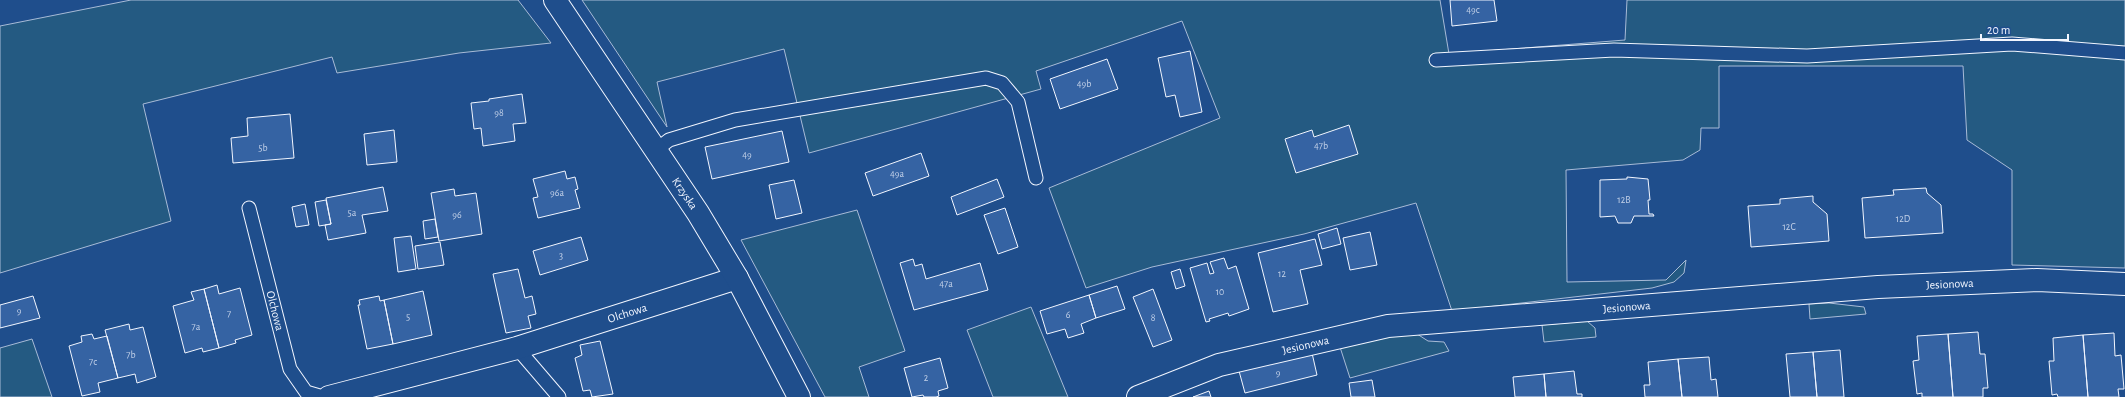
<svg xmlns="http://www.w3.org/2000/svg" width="2125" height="397" viewBox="0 0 2125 397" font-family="'Alegreya Sans',sans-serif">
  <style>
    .green { fill: #245a82; stroke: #a8bbd7 }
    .building { fill: #3563a3; stroke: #f2f6ff }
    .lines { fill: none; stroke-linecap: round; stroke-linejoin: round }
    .service-casing { stroke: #f2f6ff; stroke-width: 15 }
    .minor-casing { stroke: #f2f6ff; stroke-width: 24 }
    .tertiary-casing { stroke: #f2f6ff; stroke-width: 24 }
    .service { stroke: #1f4e8c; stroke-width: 13 }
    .minor { stroke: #1f4e8c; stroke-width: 22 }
    .tertiary { stroke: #1f4e8c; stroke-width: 22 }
    .labels { text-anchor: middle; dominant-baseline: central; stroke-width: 3; stroke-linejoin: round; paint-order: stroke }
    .number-label { font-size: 10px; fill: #c3d1e8 }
    .street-label { font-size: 12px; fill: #f2f6ff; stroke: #1f4e8c }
  </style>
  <rect width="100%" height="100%" fill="#1f4e8c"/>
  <!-- green -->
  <path class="green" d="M131 0H518L551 43 459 53 337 73 332 57 143 104 171 221 0 273V26Z
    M582 0H1440L1449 54 1625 40 1627 0H2125V268L2012 265V170L1967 140 1963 66H1719V128H1701L1700 150 1683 160 1566 170 1567 282 1666 280 1686 260 1684 273 1674 282 1652 288 1452 311 1416 203 1304 234 1152 267 1086 288 1049 188 1220 118 1182 21 1036 71 1041 89 809 153 784 49 657 82 667 127Z
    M857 210 905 351 859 367 869 397H825L741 240Z
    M1829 303 1864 307 1866 314 1810 319 1809 304Z
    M1031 307 1068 397H993L967 330Z
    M1587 321 1595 328 1596 337 1544 342 1542 325Z
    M1414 332 1428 341 1444 342 1449 351 1350 378 1339 344Z
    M32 339 52 397H0V348Z"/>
  <!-- building -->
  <path class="building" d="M1450 0H1494L1497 21 1452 26Z
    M1190 51 1202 112 1180 117 1175 95 1166 97 1158 58Z
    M1107 59 1118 89 1060 109 1050 79Z
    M522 94 526 123 513 124 515 141 483 146 481 128 474 129 471 103 489 101V99Z
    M290 114 294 158 233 163 231 138 248 136 247 118Z
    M1349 125 1358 154 1296 173 1285 139 1312 130 1314 137Z
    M394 130 397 162 367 165 364 134Z
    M782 131 789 162 712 179 705 147Z
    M921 153 929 176 873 196 865 173Z
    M565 171 567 179 575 177 578 189 575 190 580 208 538 218 533 198 538 197 533 179Z
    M1627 177 1648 179 1650 200H1648L1649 214H1653L1654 216H1634L1631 223H1618L1615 216 1600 217V180L1627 179Z
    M997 179 1004 197 957 215 951 197Z
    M794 180 802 213 776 219 769 185Z
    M383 187 388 211 362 215 366 233 328 240 325 225 331 224 326 198Z
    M1926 188 1927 193 1941 205 1943 233 1865 238 1862 198 1894 195 1893 190Z
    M454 189 455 196 476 193 482 234 439 241 431 193Z
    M1813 196V202L1827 214 1829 241 1751 247 1748 206 1780 204V199Z
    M326 200 331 224 319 226 315 202Z
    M305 204 309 225 296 227 292 207Z
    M1005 208 1018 247 998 254 984 215Z
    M435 219 438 237 425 239 423 221Z
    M1337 228 1341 244 1322 249 1318 234Z
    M1370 232 1377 265 1350 270 1343 238Z
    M411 236 416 269 398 272 394 238Z
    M581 237 588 260 540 275 533 251Z
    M1315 239 1322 265 1300 270 1308 304 1273 312 1258 253Z
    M440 242 444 265 418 269 415 246Z
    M1224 258 1228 269 1236 266 1249 309 1229 316 1228 313 1209 319 1210 321 1206 322 1190 268 1207 263 1210 274 1214 273 1210 262Z
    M913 259 915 266 922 264 926 279 980 263 988 290 914 310 900 263Z
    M518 269 525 298 532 296 536 314 528 316 531 328 506 333 493 274Z
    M1180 269 1185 286 1176 289 1171 272Z
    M217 285 219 294 240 288 252 335 235 340 236 343 219 348 204 289Z
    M1117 286 1125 309 1096 318 1089 295Z
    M204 289 219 348 203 352 202 348 185 353 173 306 194 300 191 292Z
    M1153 289 1172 340 1153 347 1133 297Z
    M423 291 432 335 393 344 384 300Z
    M1089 295 1096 318 1081 324 1084 333 1068 338 1065 329 1047 334 1040 311Z
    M33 296 40 318 0 328V305Z
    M379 296 380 301 384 300 393 344 367 349 358 305H360L359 300Z
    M129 324 130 330 143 327 156 377 137 383 135 374 118 378 105 330Z
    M1978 332 1980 354H1985L1988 388H1983V397H1953L1948 334Z
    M2114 333 2115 356 2121 355 2124 389H2118L2119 397H2088L2083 335Z
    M92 334 94 339 107 336 118 378 98 383 100 392 82 396 69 346 82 342 81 336Z
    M1948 334 1953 397H1922V393L1917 394 1913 361 1919 360 1917 336Z
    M2083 335 2088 397H2058L2057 394 2052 395 2049 361H2054L2053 338Z
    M600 341 613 394 592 397 590 390 583 391 575 358 582 355 580 345Z
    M1840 350 1844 397H1817L1813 352Z
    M1813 352 1817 397H1790L1786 354Z
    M1312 353 1317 375 1245 393 1239 371Z
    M1709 357 1711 380 1716 379 1718 397H1682L1678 359Z
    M940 358 948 388 938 391 939 396 936 397H924L923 395 912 397 904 368Z
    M1678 359 1682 397H1645L1644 385H1650L1648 362Z
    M1574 371 1577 394H1582V397H1546L1544 374Z
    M1544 374 1546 397H1515L1513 377Z
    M1372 380 1375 397H1351L1349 383Z
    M1209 391 1211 397H1193Z"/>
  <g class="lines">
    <defs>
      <g id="service">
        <path d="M1436 60 1614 50 1807 56 2012 44 2125 53"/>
        <path d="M656 150 669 140 735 120 986 78 1002 83 1018 102 1036 178"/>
        <path id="s1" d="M249 208 290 369 306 392 323 397"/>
        <path d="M517 348 559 397"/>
      </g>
      <g id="minor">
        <path id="s2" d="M329 397 517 348 737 278"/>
        <path id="s3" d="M1138 397 1219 365 1388 326 1878 287 2037 280 2125 284"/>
      </g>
      <g id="tertiary">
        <path id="s4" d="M555 0 698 213 737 278 799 397"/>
      </g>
    </defs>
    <!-- service casing -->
    <use href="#service" class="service-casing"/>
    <!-- minor casing -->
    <use href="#minor" class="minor-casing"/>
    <!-- tertiary casing -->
    <use href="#tertiary" class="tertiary-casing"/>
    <!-- service -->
    <use href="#service" class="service"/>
    <!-- minor -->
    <use href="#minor" class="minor"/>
    <!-- tertiary -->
    <use href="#tertiary" class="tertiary"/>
  </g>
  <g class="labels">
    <!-- number labels -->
    <g class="number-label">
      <text x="1473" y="10">49c</text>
      <text x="1084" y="84">49b</text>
      <text x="499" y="113">98</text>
      <text x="1321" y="146">47b</text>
      <text x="263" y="148">5b</text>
      <text x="747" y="155">49</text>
      <text x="897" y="174">49a</text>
      <text x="557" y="193">96a</text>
      <text x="1624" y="200">12B</text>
      <text x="352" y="213">5a</text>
      <text x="457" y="215">96</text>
      <text x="1903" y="219">12D</text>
      <text x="1789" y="227">12C</text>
      <text x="561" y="256">3</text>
      <text x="1282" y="274">12</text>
      <text x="946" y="284">47a</text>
      <text x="1220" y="292">10</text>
      <text x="19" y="311">9</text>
      <text x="229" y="314">7</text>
      <text x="1068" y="315">6</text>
      <text x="408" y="317">5</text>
      <text x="1153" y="318">8</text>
      <text x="196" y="327">7a</text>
      <text x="131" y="355">7b</text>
      <text x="93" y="362">7c</text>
      <text x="1278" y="373">9</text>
      <text x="926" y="378">2</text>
    </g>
    <!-- street labels -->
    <g class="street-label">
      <text stroke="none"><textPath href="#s4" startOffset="233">Krzyska</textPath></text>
      <text stroke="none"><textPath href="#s3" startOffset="824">Jesionowa</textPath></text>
      <text stroke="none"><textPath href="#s3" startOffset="500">Jesionowa</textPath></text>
      <text stroke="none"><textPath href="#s1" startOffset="106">Olchowa</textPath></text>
      <text stroke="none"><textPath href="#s2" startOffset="310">Olchowa</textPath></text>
      <text stroke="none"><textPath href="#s3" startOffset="176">Jesionowa</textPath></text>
    </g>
  </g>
  <!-- scale -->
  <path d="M1981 34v6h87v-6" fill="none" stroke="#f2f6ff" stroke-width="2"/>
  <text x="1987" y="34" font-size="12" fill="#f2f6ff" stroke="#1f4e8c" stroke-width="3" paint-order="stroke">20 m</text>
</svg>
